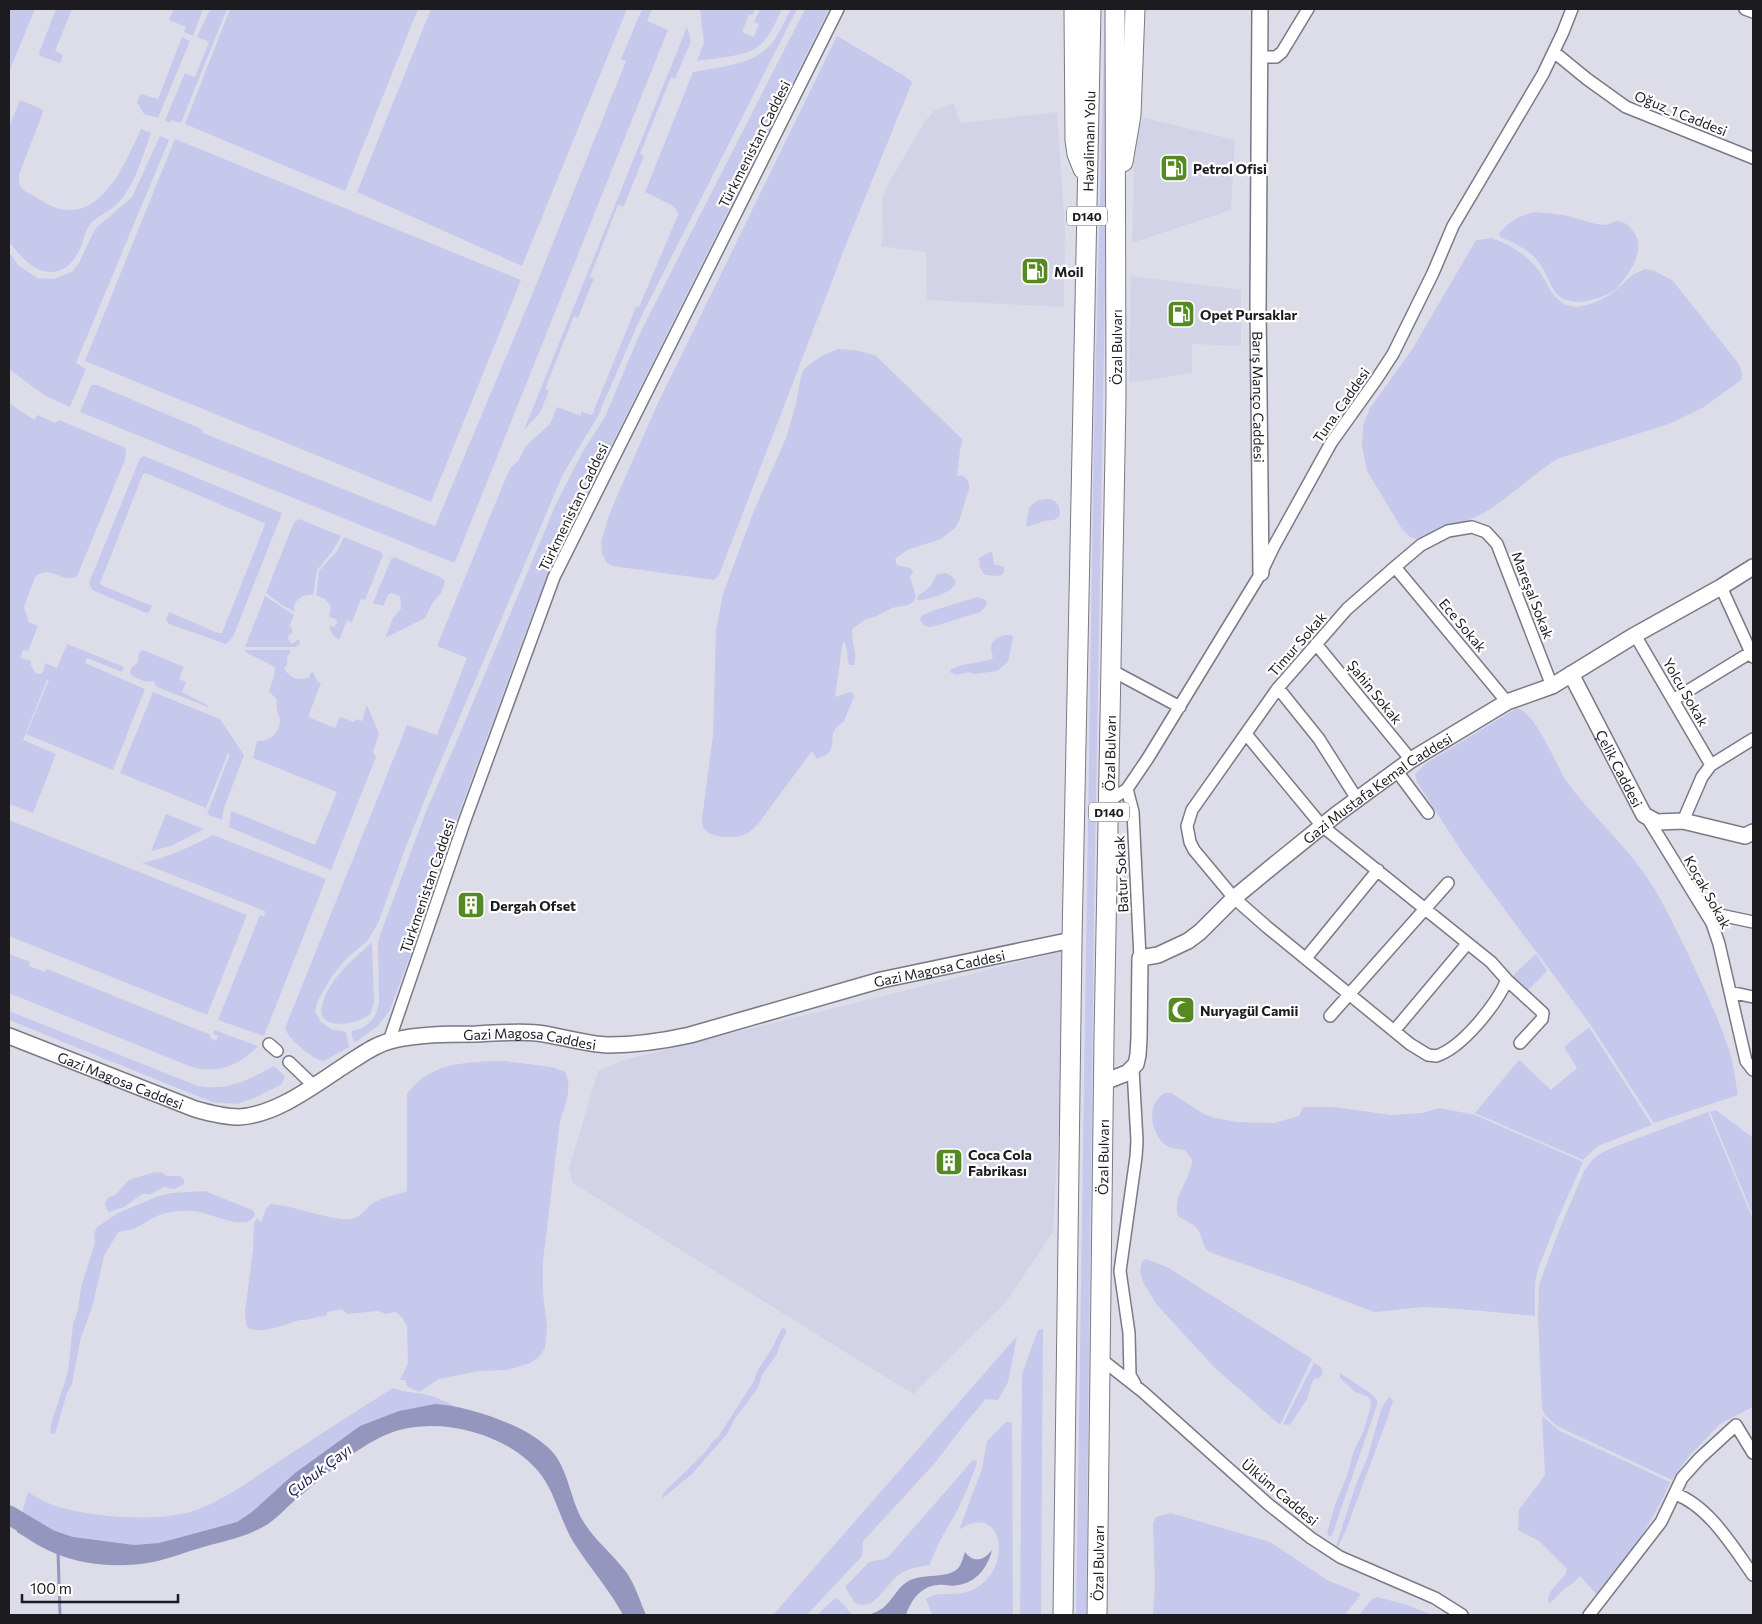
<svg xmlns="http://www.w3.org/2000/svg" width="1762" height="1624" viewBox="0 0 1762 1624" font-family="Commissioner,sans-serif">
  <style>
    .built { fill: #d2d3e6 }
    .green { fill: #c7c9ec }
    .water { fill: #9496be }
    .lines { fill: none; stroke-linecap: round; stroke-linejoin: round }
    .stream { stroke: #9496be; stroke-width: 3 }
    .river { stroke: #9496be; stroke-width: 19 }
    .minor-casing { stroke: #797a85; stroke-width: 14 }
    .tertiary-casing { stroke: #797a85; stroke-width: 18 }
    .trunk-casing { stroke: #797a85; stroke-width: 21 }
    .minor { stroke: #fff; stroke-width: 11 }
    .tertiary { stroke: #fff; stroke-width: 15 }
    .trunk { stroke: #fff; stroke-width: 19 }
    .labels { text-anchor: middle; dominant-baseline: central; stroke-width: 4.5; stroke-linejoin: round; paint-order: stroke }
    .shield { fill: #fff; stroke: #5f5f63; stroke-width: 1 }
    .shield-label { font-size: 12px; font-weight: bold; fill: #1b1b20 }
    .street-label { font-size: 14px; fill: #1b1b20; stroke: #fff }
    .poi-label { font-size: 14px; font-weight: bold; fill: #1b1b20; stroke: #fff; text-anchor: start }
    .water-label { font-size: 15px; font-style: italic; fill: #272356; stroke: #fff }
  </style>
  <rect width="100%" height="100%" fill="#dcdde9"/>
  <!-- built -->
  <path class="built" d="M954 103 959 121 964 123 1057 112 1065 232 1064 307 927 300 926 252 881 246 883 236 882 199 886 188 925 121 934 111Z
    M1145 118 1235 140 1231 210 1132 243 1135 130Z
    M1131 276 1241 290V346L1192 344V373L1134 382 1129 381Z
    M1068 950 1053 1232 1006 1302 913 1394 573 1183 569 1168 598 1071 624 1060Z"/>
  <!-- green -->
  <path class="green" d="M9 9H35L9 72Z
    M56 9H72L55 51 63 55 60 63 40 56 39 53Z
    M174 9H203L193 36 184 32 186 27 169 20Z
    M210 9H227L181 123 171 120 170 123 165 120 185 73 195 77 209 42 197 37Z
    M230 9H418L345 191 185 124Z
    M431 9H627L522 266 357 192Z
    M642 9H652L647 21 668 30 455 562H452L80 412 90 388 92 385H97L202 429 203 433 435 526 532 295 626 61 621 59Z
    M700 9H755L753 15 749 14 742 32 754 37 759 24 754 22 760 9H782C776 21 770 37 759 46 746 57 714 58 697 61L704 43Z
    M791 9H797L639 321 598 416 563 474 429 789 407 844 378 923 368 940 345 960 332 976 318 1000 315 1011 321 1022 331 1029 346 1032 349 1047 324 1061 319 1060C310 1056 287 1038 285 1028L407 725 437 735 467 658 437 646 507 475 511 467 518 461 526 446 550 424 557 407 581 416V412L592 415 636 307H639L678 215 676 209 673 206 645 192 693 72C718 67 755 65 772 43 780 33 785 20 791 9Z
    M805 9H829L555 558 535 607 455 824 422 923 390 1010 378 1026 354 1043 351 1031C369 1027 377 1019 379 1001L378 944 380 935 425 814 462 729 556 504 583 451 605 417 641 331Z
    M1105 9H1110L1094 915 1086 1615H1076L1094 426Z
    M687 27 691 41 675 79 671 77 640 154 644 156 624 206 618 205 590 277 594 278 578 318 574 316 545 389 549 390 540 413 524 430Z
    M837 36 903 75 912 82 911 85 847 242 719 575 714 580 613 566 607 563 602 554 601 542 608 518 620 489 658 403Z
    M182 37 190 41 158 118 144 114 137 102 141 94 158 99Z
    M20 100 42 109 43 112 19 175C18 192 27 191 39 199 94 237 123 169 141 129L151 133C142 158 135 186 116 205 108 212 98 216 91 223 85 230 83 243 79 251 66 277 44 278 24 259 18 254 14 247 9 242V127Z
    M160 136 169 140 76 363 86 369 70 407 44 395 9 369V252L19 266 38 278 53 279 72 272 79 263 95 229 132 197Z
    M175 139 521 280 431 502 85 361Z
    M1535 212 1564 215 1596 224 1607 225 1616 221 1623 222C1646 237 1640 258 1625 278 1622 281 1619 287 1615 290 1605 297 1584 304 1571 301 1549 298 1550 273 1536 259 1526 248 1514 243 1500 237L1499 233C1512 220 1518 216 1535 212Z
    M1492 238C1512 246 1526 254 1539 271 1543 276 1546 282 1549 288 1563 312 1581 310 1604 298 1615 292 1619 287 1628 279 1632 274 1639 272 1645 269L1655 271 1673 281 1739 364 1742 373 1741 380 1704 407 1669 424 1557 459C1535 473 1516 491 1495 506 1474 520 1439 533 1416 539L1410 537 1402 529 1367 471 1362 446 1363 426 1370 408 1413 348 1476 240Z
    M838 349 860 351 876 356 963 440 960 450 957 476 961 475C967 478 970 483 969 489L959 521 955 528 941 539 907 550 895 559 897 565 911 568 913 572 910 577 916 596 913 602 908 605 892 608 875 617 866 619 852 629C851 641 858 654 854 665H849C846 657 849 647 843 641L835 697 850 692 853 693 854 697 844 721 836 728 833 733 832 746 830 751 826 755 817 759 812 751 758 824C753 829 748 834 741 836 731 838 712 838 705 830 702 827 702 823 702 819L713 735 716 630 723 594 753 513 786 438 796 404 801 376 804 369 821 356Z
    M9 403 34 420 38 415 55 423 59 420 124 447 126 450 125 460 77 576C63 585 51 563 35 577L24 607 29 622 38 626 28 651 23 650 20 658 31 661V665L35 673 41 674 44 670 45 663 57 668 67 644 124 667 122 672 87 658 85 663 145 689 113 770 26 734 49 680H47L23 740 56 754 33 813 9 804Z
    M144 456 282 513 233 637 226 644 169 624 166 620 169 612 218 633H222L265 525 264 523 146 473 143 474 100 583 101 585 152 606 149 612 146 613 92 590 89 583 140 458Z
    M1046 499H1051L1058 504 1060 512 1059 517 1054 520 1045 521 1026 527 1029 507 1037 501Z
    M299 519 341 536 332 552 317 570 313 595C305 594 297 598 294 606L295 612 282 605 266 593 294 522Z
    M344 537 381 552 383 555 365 600 361 599 352 622 347 620 339 640 332 634 329 626 334 627 337 623 336 619 329 617 331 606 325 599 316 595 319 571 337 551Z
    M992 551 994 564 1004 567V573L1000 576 985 575 980 568 979 558Z
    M394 557 438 576 445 581 441 593 433 602 425 618 385 638 393 618 401 609 400 596 391 593 388 595 383 606 373 603 391 559Z
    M946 573C974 586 931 600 919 600L917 599 918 596 931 586 937 574Z
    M265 596 294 615 290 625 293 632 289 635 288 639 292 644 299 639 300 644 296 647H245Z
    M977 597 986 600C988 606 985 608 980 612L935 626 930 627 923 625 920 619 923 615 932 611Z
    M1005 635H1011L1013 638 1008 662 997 671 975 674 968 672 957 675 951 673 950 670C962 663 978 663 992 659L993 656C988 645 993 638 1005 635Z
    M143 650 184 667 179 679 186 682 182 692 209 706 208 707 157 687 153 681 146 682 132 676 130 673 131 668 138 662 139 653Z
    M245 650H291L287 658V665L284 668C290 679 299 681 310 677V674L313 672 317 681 321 683 308 717 335 728 340 717 354 722 356 719 362 721 367 705 379 734 373 752 376 757 331 870 229 827 231 811 315 845 337 792 253 758 257 741C269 742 279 734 280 721 280 716 277 713 277 709 276 706 277 703 277 700L269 691 274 676 275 667 247 653Z
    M153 692 220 719 244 755 224 808 222 820 207 814 230 754 228 753 206 808 120 773Z
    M1517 708C1536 713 1554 761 1565 779 1587 811 1618 837 1641 869 1660 895 1673 923 1687 952 1702 984 1718 1016 1729 1050 1734 1064 1735 1080 1738 1095L1654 1123 1590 1024 1464 855 1417 782 1415 774 1425 764Z
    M166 814 204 829 171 846 151 851Z
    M9 820 247 915 207 1015 9 936Z
    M213 835 326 879 264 1036 218 1020 260 915 264 917 265 911 142 863C167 858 190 847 213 835Z
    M372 942 374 1002 370 1014C356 1026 312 1032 323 1002 332 976 353 960 372 942Z
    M9 954 30 962 29 966 45 972 47 969 211 1035 210 1038 216 1041 218 1036 213 1034 214 1030 258 1046C239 1066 216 1075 189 1066L9 993Z
    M1536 954 1547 971 1527 991 1514 979V974Z
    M9 1011 198 1086C229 1091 248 1080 274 1066L285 1076 282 1084 255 1098 237 1104 212 1102 9 1020Z
    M1589 1027 1652 1125 1598 1146 1583 1160 1475 1113 1519 1060 1551 1090 1577 1068 1564 1047Z
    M505 1061 552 1067 565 1072C573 1087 565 1106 560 1121L543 1261V1293L547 1327 545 1348 539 1357 530 1363 507 1370 480 1371 458 1375 439 1379 419 1392 407 1386 405 1380H400L408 1363 407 1327 403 1318 396 1312 386 1314 378 1311 347 1314 342 1309 327 1312V1315L305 1320H300C284 1324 264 1335 248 1328L246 1324 245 1312 253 1249 254 1222 258 1218 261 1223 265 1211 270 1204C292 1205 335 1222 351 1219 361 1217 364 1211 370 1205 379 1198 396 1195 407 1191V1094C430 1061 469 1062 505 1061Z
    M1165 1093H1171L1204 1114 1215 1118 1237 1122 1274 1123 1299 1116 1303 1107H1334L1391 1115 1422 1113 1439 1108 1460 1112 1475 1115 1583 1162 1559 1216 1538 1269 1535 1283V1316L1461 1309 1423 1307 1374 1312 1298 1283 1209 1252C1202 1246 1203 1238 1198 1230 1193 1223 1185 1221 1178 1216 1172 1195 1191 1180 1192 1160L1185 1150C1179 1149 1174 1149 1169 1147 1150 1137 1145 1103 1165 1093Z
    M1716 1110 1753 1138V1215L1710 1112Z
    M1708 1112 1753 1219V1407L1720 1424 1689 1456 1672 1480 1557 1426 1545 1415 1542 1408 1538 1318 1539 1285 1560 1228 1584 1171 1593 1159 1601 1153 1614 1147Z
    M155 1172 163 1173 166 1176H180L184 1180V1184L174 1189 164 1187 151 1194H142L124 1207 109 1212 106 1208 105 1203 109 1197 115 1195 129 1180Z
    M205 1191 252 1210 255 1214C249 1234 209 1212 195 1211 184 1210 167 1211 157 1216 148 1220 139 1228 129 1230 125 1231 122 1231 118 1232L104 1256 93 1304 80 1341 72 1384 67 1393 55 1434 50 1433 51 1424 68 1372 73 1324 78 1310 81 1287 95 1243 94 1234 97 1227 118 1213 156 1197 171 1193Z
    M1146 1259 1165 1266 1175 1272 1312 1359 1280 1425 1214 1367 1157 1305 1144 1284 1140 1272 1142 1261Z
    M782 1328 786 1329V1333L780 1344 777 1354 762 1375 758 1388 734 1420 727 1434 692 1474 663 1498 662 1495 667 1489 686 1471 706 1451 713 1441 718 1437 754 1381 758 1370 771 1350Z
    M1043 1329 1041 1615H1020L1022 1374 1038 1330Z
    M1017 1336 1008 1382 998 1400 986 1399 967 1421 934 1464 866 1538 863 1542 862 1556 807 1615H773Z
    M1314 1363 1321 1367C1324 1374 1322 1379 1314 1379L1312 1383 1307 1399 1291 1423 1289 1425 1283 1424Z
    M1340 1373 1370 1393 1377 1400V1405L1332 1535 1329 1537 1327 1533 1335 1505 1348 1473 1353 1453 1364 1430 1371 1405 1369 1397 1355 1392 1340 1378Z
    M393 1388C406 1393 419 1392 431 1396 443 1399 453 1406 463 1411L399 1414 247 1519 224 1529 134 1549 68 1542 22 1513 28 1492C38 1498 48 1504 59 1507 96 1518 163 1523 199 1509 231 1496 258 1475 287 1456 322 1433 357 1411 393 1388Z
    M1389 1397 1393 1400 1390 1411 1346 1530 1338 1547 1336 1546 1355 1487 1368 1456 1380 1413 1384 1404Z
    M1542 1416 1560 1431 1670 1482C1653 1524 1625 1560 1598 1596L1580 1576C1575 1582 1570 1585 1564 1589 1558 1594 1555 1599 1549 1604 1544 1590 1565 1581 1567 1569L1539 1541 1518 1530 1519 1510 1545 1475Z
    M1006 1422H1012L1013 1615H932L926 1599C944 1587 961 1603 984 1582 1012 1557 999 1502 959 1530L982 1469 987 1441Z
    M973 1460H975L977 1463C971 1480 964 1497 956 1513 946 1530 936 1546 930 1565 919 1566 910 1568 900 1574 885 1584 876 1612 855 1603L845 1587 869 1562 884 1559 889 1556Z
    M1171 1513 1270 1542 1329 1581 1361 1594 1345 1615H1153L1155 1585 1153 1524 1156 1517Z
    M1377 1597 1404 1604 1433 1615H1359L1371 1600Z
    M835 1598 838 1599 853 1615H817Z"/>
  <!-- water -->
  <path class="water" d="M435 1404C470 1406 533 1427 555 1455 569 1474 571 1501 583 1521 594 1539 610 1552 623 1568 634 1581 639 1599 646 1615H623C609 1589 590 1568 574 1543 561 1522 556 1496 542 1476 509 1431 429 1412 381 1437 348 1453 321 1479 293 1502 285 1509 277 1518 268 1524 247 1537 223 1541 200 1548 185 1552 169 1559 153 1562 122 1568 86 1566 57 1554 43 1549 30 1540 17 1532L22 1513 55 1531 73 1537 134 1545 159 1543 237 1522 252 1512 295 1473 360 1426 399 1411Z
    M992 1550C988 1567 976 1583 958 1585 951 1587 945 1584 938 1585 921 1586 911 1600 906 1615H869C873 1613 879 1611 883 1608 892 1601 897 1588 907 1582 922 1572 950 1580 959 1567 962 1563 963 1557 965 1552 973 1563 984 1561 992 1550Z"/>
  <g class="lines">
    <!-- stream -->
    <path class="stream" d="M58 1551 60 1615"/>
    <!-- river -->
    <path class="river" d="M9 1515 41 1534"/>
    <defs>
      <path id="minor" d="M1745 9 1753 12
        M1554 52 1587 79 1626 107 1753 158
        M1260 57H1276L1282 52 1308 9
        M1395 567 1507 702
        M1721 587 1753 657
        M1635 635 1711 765
        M1316 644 1411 760
        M1111 670 1180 707
        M1278 688 1319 739 1357 799
        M1673 700 1753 651
        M1246 734 1322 826 1491 962 1507 980 1543 1013 1542 1019 1520 1043
        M1396 770 1428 813
        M1127 789 1133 812 1140 958
        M1109 801 1127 789 1148 758 1261 573 1274 546 1331 443 1376 380 1393 354 1433 273 1453 226 1543 74 1563 32 1572 9
        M1648 819 1712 923 1719 944 1746 1061 1753 1070
        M1683 821 1702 777 1711 765 1753 739
        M1706 912 1753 922
        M1306 958 1378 870
        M1507 980C1496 1005 1462 1048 1436 1056L1428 1055 1410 1044 1267 927 1234 898 1194 850 1190 842 1187 826 1192 810 1278 688 1347 609 1395 567 1421 545 1448 531 1472 527 1486 532 1497 544 1552 686
        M1730 992 1753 997
        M1330 1016 1448 883
        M1394 1031 1467 944
        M389 1041 465 820 554 577 838 9
        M269 1044 277 1051
        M289 1062 313 1085
        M1133 1069 1137 1141 1136 1157 1120 1271 1129 1333 1130 1375 1135 1384
        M1101 1359 1143 1392 1268 1504 1311 1538 1340 1557 1435 1598 1462 1615
        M1675 1494C1708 1505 1734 1548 1753 1575
        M1589 1615 1661 1522 1682 1478 1700 1458 1736 1425 1753 1453"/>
      <g id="tertiary">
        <path id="s1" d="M1260 9 1258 307 1261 573"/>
        <path id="s2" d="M1571 674 1644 815 1657 822 1683 821 1745 836 1753 832"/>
        <path id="s3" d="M9 1036 195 1109C209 1113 224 1117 239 1117 277 1115 316 1084 347 1064 360 1056 374 1045 390 1041 418 1034 448 1034 476 1034 496 1033 517 1031 537 1033 561 1036 584 1044 608 1045 636 1045 663 1041 690 1035L881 980 1072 940"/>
        <path id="s4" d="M1104 1082 1127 1073 1136 1064 1138 1055 1139 1038 1140 958 1158 955 1188 941 1200 932 1234 898 1274 865 1337 814 1411 760 1507 702 1552 686 1635 635 1721 587 1753 567"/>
      </g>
      <g id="trunk">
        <path d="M1074 9 1075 140 1077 154 1083 169"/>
        <path d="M1123 162 1131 115 1135 9"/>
        <path id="s5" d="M1063 1615 1072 940 1091 9"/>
        <path id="s6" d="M1097 1615 1104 1038 1116 399 1115 9"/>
      </g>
    </defs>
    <!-- minor casing -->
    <use href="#minor" class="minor-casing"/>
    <!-- tertiary casing -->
    <use href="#tertiary" class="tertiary-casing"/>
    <!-- trunk casing -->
    <use href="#trunk" class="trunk-casing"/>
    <!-- minor -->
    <use href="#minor" class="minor"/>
    <!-- tertiary -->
    <use href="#tertiary" class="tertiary"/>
    <!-- trunk -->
    <use href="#trunk" class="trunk"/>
  </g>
  <!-- icons -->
  <defs>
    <symbol id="fuel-square" viewBox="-11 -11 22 22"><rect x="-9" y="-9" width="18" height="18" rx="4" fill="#558a22" stroke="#fff"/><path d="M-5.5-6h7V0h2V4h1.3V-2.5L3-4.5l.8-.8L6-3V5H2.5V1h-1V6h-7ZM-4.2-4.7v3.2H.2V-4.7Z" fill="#fff"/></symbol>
    <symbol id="building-square" viewBox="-11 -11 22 22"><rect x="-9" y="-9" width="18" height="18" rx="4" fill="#558a22" stroke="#fff"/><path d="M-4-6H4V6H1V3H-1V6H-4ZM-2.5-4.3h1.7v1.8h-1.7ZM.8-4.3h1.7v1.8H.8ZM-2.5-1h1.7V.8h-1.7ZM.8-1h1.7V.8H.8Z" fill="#fff"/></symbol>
    <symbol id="mosque-square" viewBox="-11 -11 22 22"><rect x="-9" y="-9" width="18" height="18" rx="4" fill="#558a22" stroke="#fff"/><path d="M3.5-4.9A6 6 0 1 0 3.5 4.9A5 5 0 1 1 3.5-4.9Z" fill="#fff"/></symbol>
  </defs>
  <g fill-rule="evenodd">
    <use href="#fuel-square" x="1158" y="152" width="32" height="32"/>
    <use href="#fuel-square" x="1019" y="255" width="32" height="32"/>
    <use href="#fuel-square" x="1165" y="298" width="32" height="32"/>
    <use href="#building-square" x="455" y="889" width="32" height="32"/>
    <use href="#mosque-square" x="1165" y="994" width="32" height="32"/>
    <use href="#building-square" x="933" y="1146" width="32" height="32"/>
  </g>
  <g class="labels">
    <!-- shield labels -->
    <g class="shield">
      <rect x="1067" y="206.5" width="40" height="19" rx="4"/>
      <rect x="1089" y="802.5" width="40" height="19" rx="4"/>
    </g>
    <g class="shield-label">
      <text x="1087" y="216">D140</text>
      <text x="1109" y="812">D140</text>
    </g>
    <!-- street labels -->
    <g class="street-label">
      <text transform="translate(1681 113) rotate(22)">Oğuz_1 Caddesi</text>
      <text stroke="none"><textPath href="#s5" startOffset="1474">Havalimanı Yolu</textPath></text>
      <text transform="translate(754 144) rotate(-63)">Türkmenistan Caddesi</text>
      <text transform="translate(1116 347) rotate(-90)">Özal Bulvarı</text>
      <text stroke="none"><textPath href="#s1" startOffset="388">Barış Manço Caddesi</textPath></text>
      <text transform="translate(1341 405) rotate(-55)">Tuna. Caddesi</text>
      <text transform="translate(573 507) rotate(-64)">Türkmenistan Caddesi</text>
      <text transform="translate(1533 595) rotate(69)">Mareşal Sokak</text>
      <text transform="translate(1463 625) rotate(50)">Ece Sokak</text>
      <text transform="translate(1297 644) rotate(-49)">Timur Sokak</text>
      <text transform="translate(1375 692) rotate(51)">Şahin Sokak</text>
      <text transform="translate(1686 692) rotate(60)">Yolcu Sokak</text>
      <text stroke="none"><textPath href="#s6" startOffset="862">Özal Bulvarı</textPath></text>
      <text stroke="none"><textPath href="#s2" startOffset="106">Çelik Caddesi</textPath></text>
      <text stroke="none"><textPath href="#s4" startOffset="439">Gazi Mustafa Kemal Caddesi</textPath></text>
      <text transform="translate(1121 874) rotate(-93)">Batur Sokak</text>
      <text transform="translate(427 886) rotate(-71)">Türkmenistan Caddesi</text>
      <text transform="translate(1708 892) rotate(61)">Koçak Sokak</text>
      <text stroke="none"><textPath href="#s3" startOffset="976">Gazi Magosa Caddesi</textPath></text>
      <text stroke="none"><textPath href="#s3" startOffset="556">Gazi Magosa Caddesi</textPath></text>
      <text stroke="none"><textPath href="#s3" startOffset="120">Gazi Magosa Caddesi</textPath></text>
      <text stroke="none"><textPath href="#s6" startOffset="458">Özal Bulvarı</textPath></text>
      <text transform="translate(1280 1492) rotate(40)">Ülküm Caddesi</text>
      <text stroke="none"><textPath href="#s6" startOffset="52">Özal Bulvarı</textPath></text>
    </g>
    <!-- poi labels -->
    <g class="poi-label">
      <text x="1193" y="168">Petrol Ofisi</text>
      <text x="1054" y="271">Moil</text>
      <text x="1200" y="314">Opet Pursaklar</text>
      <text x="490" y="905">Dergah Ofset</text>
      <text x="1200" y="1010">Nuryagül Camii</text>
      <text x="968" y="1154">Coca Cola<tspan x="968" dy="16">Fabrikası</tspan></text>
    </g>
    <!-- water labels -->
    <g class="water-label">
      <text transform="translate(319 1470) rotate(-37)">Çubuk Çayı</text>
    </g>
  </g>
  <!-- border -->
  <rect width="1762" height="1624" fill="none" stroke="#1b1b20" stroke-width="20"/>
  <!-- scale -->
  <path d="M22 1594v8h156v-8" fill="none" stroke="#1b1b20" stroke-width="2.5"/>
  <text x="30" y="1594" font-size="15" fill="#1b1b20" stroke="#ffffff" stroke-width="4" paint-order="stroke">100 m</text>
</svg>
